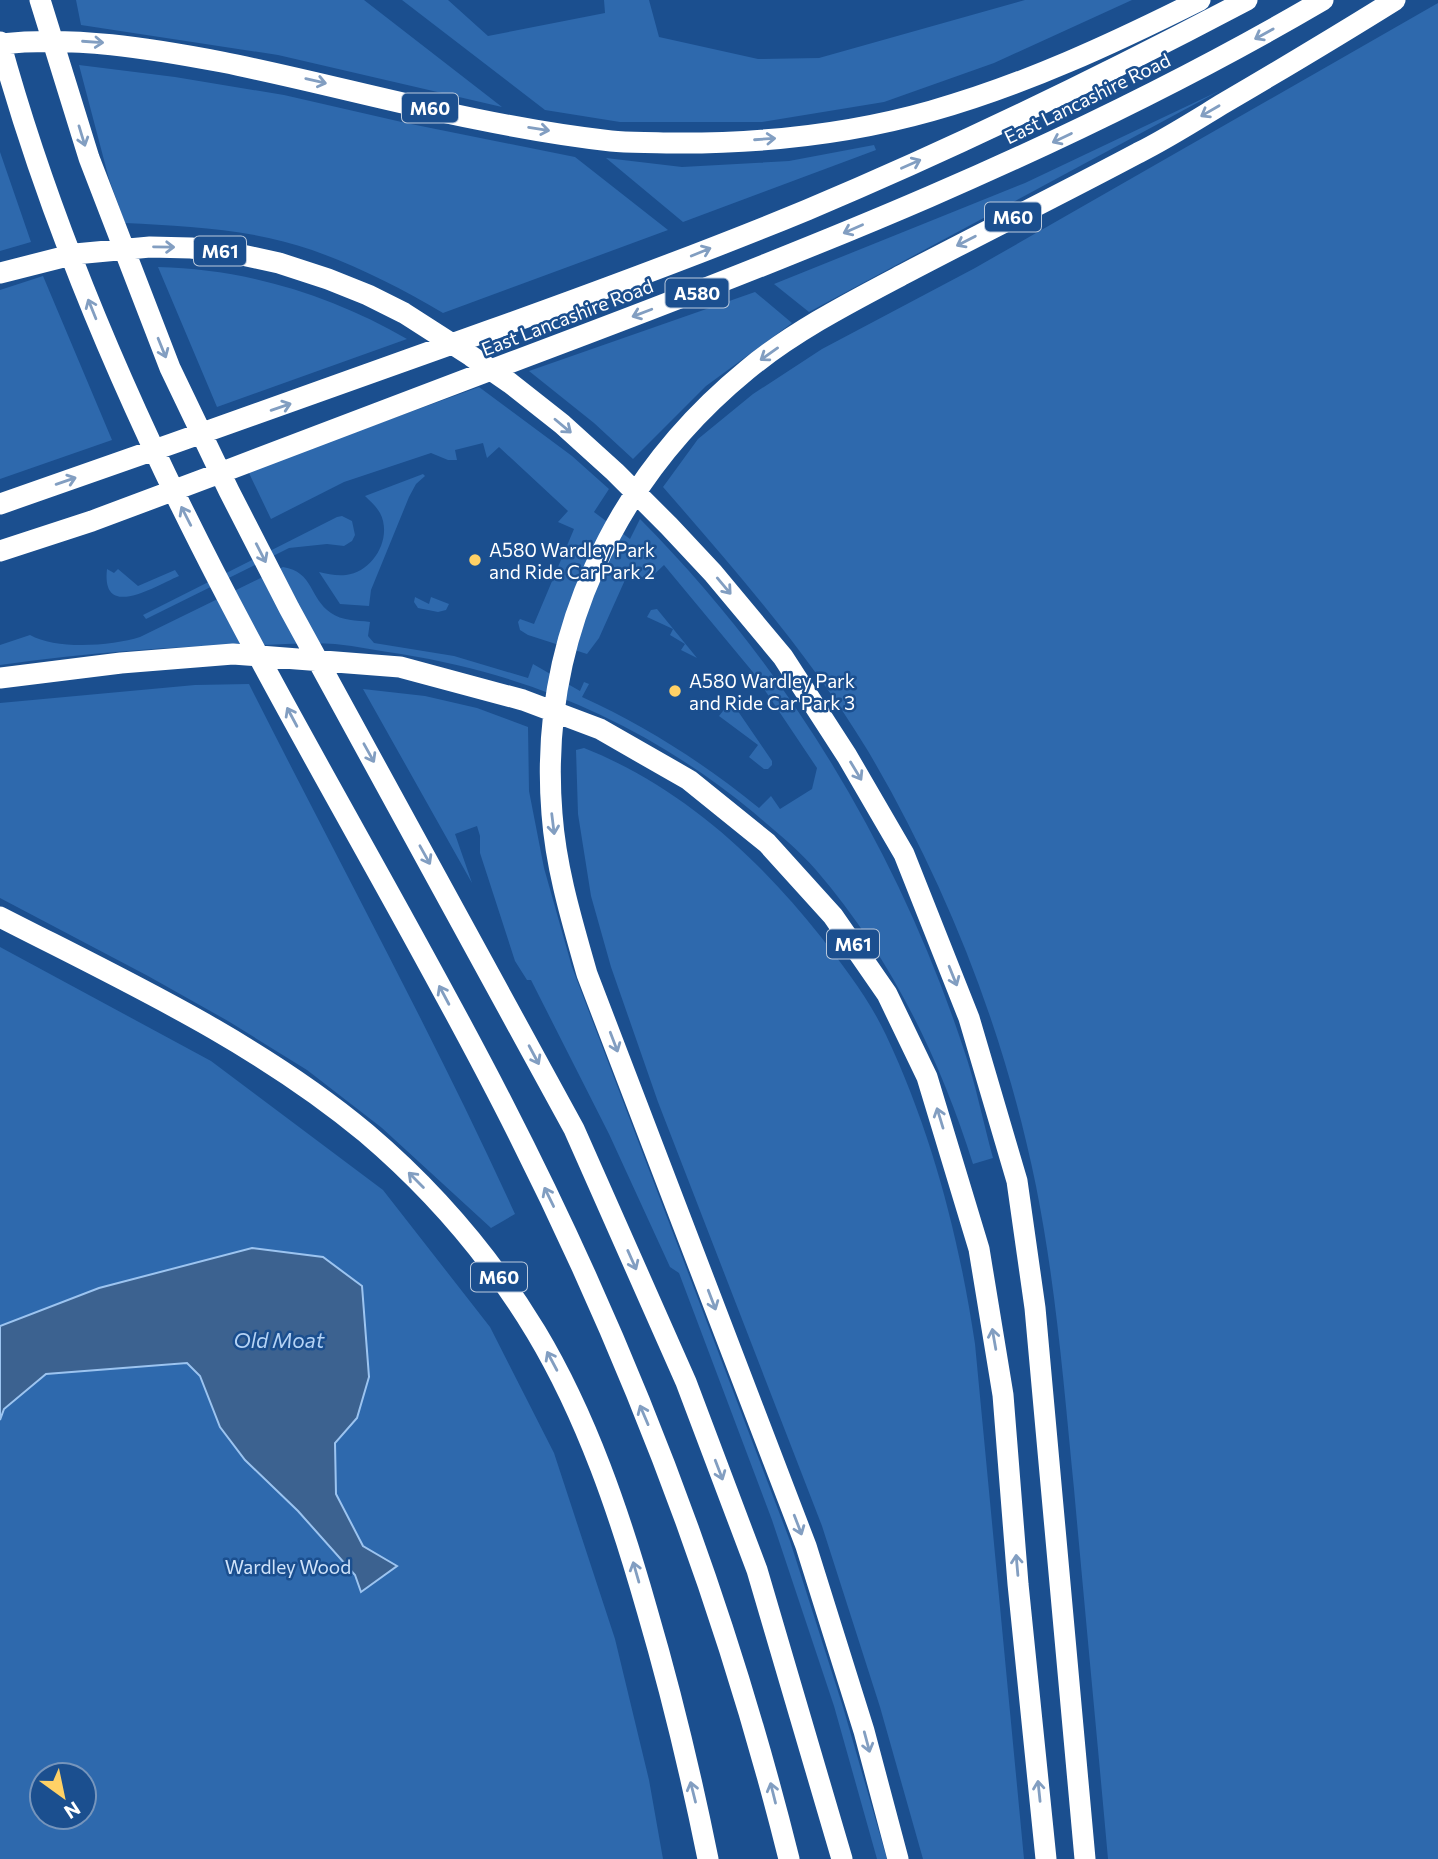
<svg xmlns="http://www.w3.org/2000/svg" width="1438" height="1859" viewBox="0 0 1438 1859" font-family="Commissioner,sans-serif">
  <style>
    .green { fill: #2e69ad; fill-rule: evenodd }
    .water { fill: #3c6290; stroke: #9cc4f0; stroke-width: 2 }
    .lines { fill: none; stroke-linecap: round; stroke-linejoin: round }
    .highway { stroke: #fff; stroke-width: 21 }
    .oneway { stroke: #829ec1 }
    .poi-dot { fill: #ffd166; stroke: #1b4f8f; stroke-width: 2.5 }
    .labels { text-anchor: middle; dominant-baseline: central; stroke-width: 5; stroke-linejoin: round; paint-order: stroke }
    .shield { fill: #1b4f8f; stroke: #bbcadd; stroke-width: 2 }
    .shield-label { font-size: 18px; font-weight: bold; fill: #fff }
    .street-label { font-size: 19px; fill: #fff; stroke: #1b4f8f }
    .poi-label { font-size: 19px; fill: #fff; stroke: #1b4f8f; text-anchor: start }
    .park-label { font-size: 19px; fill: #cfe3fa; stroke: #1b4f8f }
    .water-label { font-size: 21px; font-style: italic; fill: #b5d3f5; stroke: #1b4f8f }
  </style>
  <rect width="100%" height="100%" fill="#1b4f8f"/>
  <!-- green -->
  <path class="green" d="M76 0H364L502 107 278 55 81 25Z
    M402 0H448L488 36 605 13 604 0H649L659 37 758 59 819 58 1025 0H1132L994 63 884 102 762 122H620L545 110Z
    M1438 3V1859H1108C1097 1736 1085 1612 1074 1489 1064 1387 1056 1286 1036 1186 1005 1033 947 885 868 751 810 655 736 571 663 487L698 439 753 394 822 349 975 268Z
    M79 65 175 77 284 95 406 123 575 157 668 230 443 313C401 288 357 266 312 250 252 229 187 226 125 223L109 179Z
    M1221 90 809 312 774 284 1025 183Z
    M874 145 876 150 683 222 606 158 682 167 789 161Z
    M0 152 31 242 0 251Z
    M158 267C246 269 331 295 407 339L217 407Z
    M43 276 112 440 0 479V290Z
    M755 292 792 323 706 386 633 459 594 423 529 371Z
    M479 387 572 456 609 489 594 512 630 539 640 519C788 668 898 850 964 1050 976 1085 983 1122 993 1158L973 1164C939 1056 890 956 816 870 797 848 775 831 753 812 648 726 535 676 401 654 379 651 357 646 335 644 309 642 282 645 255 645 170 646 84 653 0 665V645L30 635C56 650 112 646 140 637L283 567C314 572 309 598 331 613 342 621 356 620 370 622L368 636 374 643 454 656 528 678 533 664 580 691 584 682 589 684 582 697C646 726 705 764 759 808L771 796 780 809 812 789 817 768 752 671 664 565 648 580 629 571 599 638 587 654 528 635 520 630 518 622 520 619 534 624 574 529 558 522 568 511 499 447 487 458 483 443 455 450 457 460H448L431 453 344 482 271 519 248 471Z
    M423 474 425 476 416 484 409 497 371 590 369 606 340 604 319 572C328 574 336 576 346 575 373 572 393 538 380 513 376 506 370 501 365 496Z
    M342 516 352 521 355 535 352 541 344 546 327 544 289 548 146 619 143 615 337 517Z
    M107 569 114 573 118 569 138 586 175 570 179 576C155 586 101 621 107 569Z
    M415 597 429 604 431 597 449 604 446 610 438 612 418 608 414 602Z
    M657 609 697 658 681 650 685 644 670 635 673 629 647 617 651 610Z
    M249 684C338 861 433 1034 515 1214L491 1228 382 1128 307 1070 228 1021 148 976 0 898V703L195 685Z
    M363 689 425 696 477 708 528 727 529 791 544 868 572 967 790 1541 843 1707 887 1859H877L834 1706 772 1520 679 1273 670 1267 609 1134 531 980H527L515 961 480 853V836L477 826 455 834 472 883Z
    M731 701 772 761V765L768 769H764L749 757 758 745 719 716Z
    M584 748C680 786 758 857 821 937 845 968 869 999 886 1035 932 1133 959 1237 975 1344L1024 1859H923L880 1707 822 1526 658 1102 611 967 591 896 578 814 576 750Z
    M0 947 211 1061 383 1190 490 1327 554 1453 615 1639 649 1780 663 1859H0ZM42 1775H84V1817H42Z"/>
  <!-- water -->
  <path class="water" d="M252 1248 323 1257 362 1286 369 1377 357 1418 335 1443 336 1494 363 1546 397 1566 361 1592 355 1575 298 1511 245 1460 220 1427 200 1376 187 1363 46 1374 4 1409 0 1420V1326L99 1288Z"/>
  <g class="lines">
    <!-- highway -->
    <path class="highway" d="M40 0 89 158 170 368 229 491 289 608 574 1129 686 1382 757 1570 842 1859
      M0 42C44 202 108 357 181 506 281 710 400 903 503 1104 626 1343 724 1598 789 1859
      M0 44C75 36 148 48 222 62 307 79 391 102 476 119 520 128 566 136 611 141 629 143 648 142 667 143 755 144 846 135 931 111 1024 85 1114 43 1200 0
      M0 273 75 254 150 247 191 248 233 253 279 263 328 279 368 295 404 313 471 356 510 383 562 424 615 472 669 526 713 573 783 657 847 756 904 854 969 1018 1017 1181 1035 1308 1085 1859
      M0 504C164 447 328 389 491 330 597 292 703 253 807 210 957 147 1103 76 1247 0
      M0 551 92 521C235 468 377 413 520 359 795 256 1069 149 1323 0
      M0 678 121 663 233 654 400 667 523 700 600 729 689 780 767 843 833 916 887 994 927 1077 979 1249 1003 1395 1018 1584 1046 1859
      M0 917C125 981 257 1042 366 1133 433 1190 490 1256 536 1332 587 1417 620 1515 647 1610 671 1692 691 1775 708 1859
      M898 1859 864 1731 806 1546 587 974C572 921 556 869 552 814 538 641 614 479 747 370 794 331 851 302 904 274 982 233 1061 194 1138 153 1168 138 1196 120 1224 103 1282 69 1339 35 1395 0"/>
  </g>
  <!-- one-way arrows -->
  <defs><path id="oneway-shaft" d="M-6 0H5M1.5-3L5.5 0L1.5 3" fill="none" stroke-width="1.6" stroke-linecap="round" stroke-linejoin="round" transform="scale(1.75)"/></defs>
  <g class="oneway">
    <use href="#oneway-shaft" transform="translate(1264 34) rotate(151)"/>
    <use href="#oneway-shaft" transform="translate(93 42) rotate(4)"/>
    <use href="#oneway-shaft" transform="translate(316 81) rotate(13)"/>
    <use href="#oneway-shaft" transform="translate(1210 111) rotate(150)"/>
    <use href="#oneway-shaft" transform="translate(539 129) rotate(9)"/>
    <use href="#oneway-shaft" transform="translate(82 136) rotate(73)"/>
    <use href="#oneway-shaft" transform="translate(1062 138) rotate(154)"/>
    <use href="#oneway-shaft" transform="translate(765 139) rotate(-4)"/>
    <use href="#oneway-shaft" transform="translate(911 164) rotate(-24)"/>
    <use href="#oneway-shaft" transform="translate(853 229) rotate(156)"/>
    <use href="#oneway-shaft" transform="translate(966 241) rotate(153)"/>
    <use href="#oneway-shaft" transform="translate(164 247) rotate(1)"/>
    <use href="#oneway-shaft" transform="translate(701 252) rotate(-22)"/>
    <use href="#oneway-shaft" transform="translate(92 309) rotate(-112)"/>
    <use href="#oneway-shaft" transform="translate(642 313) rotate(159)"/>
    <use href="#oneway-shaft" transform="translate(162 348) rotate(68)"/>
    <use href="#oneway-shaft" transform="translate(769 354) rotate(145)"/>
    <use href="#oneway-shaft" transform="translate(281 407) rotate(-19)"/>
    <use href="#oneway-shaft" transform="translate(563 426) rotate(40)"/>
    <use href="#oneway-shaft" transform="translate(66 481) rotate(-19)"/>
    <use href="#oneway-shaft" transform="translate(186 516) rotate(-117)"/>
    <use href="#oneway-shaft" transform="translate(261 553) rotate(63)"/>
    <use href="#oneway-shaft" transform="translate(724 586) rotate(50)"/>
    <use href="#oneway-shaft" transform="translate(292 717) rotate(-118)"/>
    <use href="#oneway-shaft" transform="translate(369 753) rotate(61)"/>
    <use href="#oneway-shaft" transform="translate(856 771) rotate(59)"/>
    <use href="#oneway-shaft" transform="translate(553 824) rotate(83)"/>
    <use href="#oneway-shaft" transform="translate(425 855) rotate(61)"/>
    <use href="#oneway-shaft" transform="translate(953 976) rotate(68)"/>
    <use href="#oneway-shaft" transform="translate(444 995) rotate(-118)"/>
    <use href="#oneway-shaft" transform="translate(614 1042) rotate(69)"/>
    <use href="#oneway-shaft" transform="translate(534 1055) rotate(62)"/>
    <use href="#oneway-shaft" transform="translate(940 1118) rotate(-107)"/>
    <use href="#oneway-shaft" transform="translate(416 1180) rotate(-135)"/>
    <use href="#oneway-shaft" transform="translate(549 1197) rotate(-116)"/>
    <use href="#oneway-shaft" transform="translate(632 1260) rotate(66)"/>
    <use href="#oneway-shaft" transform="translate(712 1300) rotate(69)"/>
    <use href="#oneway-shaft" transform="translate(994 1339) rotate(-100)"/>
    <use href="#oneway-shaft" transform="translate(552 1361) rotate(-118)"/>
    <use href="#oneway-shaft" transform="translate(644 1415) rotate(-113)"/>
    <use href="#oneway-shaft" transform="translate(719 1470) rotate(69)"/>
    <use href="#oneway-shaft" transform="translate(798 1525) rotate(69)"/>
    <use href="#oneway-shaft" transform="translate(1017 1565) rotate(-95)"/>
    <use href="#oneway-shaft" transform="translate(636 1572) rotate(-106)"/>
    <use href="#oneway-shaft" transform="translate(867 1742) rotate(75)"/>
    <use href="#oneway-shaft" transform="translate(1039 1791) rotate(-96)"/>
    <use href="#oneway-shaft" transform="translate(693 1792) rotate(-104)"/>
    <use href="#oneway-shaft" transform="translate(773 1793) rotate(-104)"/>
  </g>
  <!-- markers -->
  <g class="poi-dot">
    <circle cx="475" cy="560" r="7"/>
    <circle cx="675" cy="691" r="7"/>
  </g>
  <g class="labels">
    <!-- shield labels -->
    <g class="shield">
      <rect x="402" y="93.5" width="56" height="29" rx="5"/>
      <rect x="985" y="202.5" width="56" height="29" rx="5"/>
      <rect x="194" y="236.5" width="52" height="29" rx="5"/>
      <rect x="665.5" y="278.5" width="63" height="29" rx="5"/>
      <rect x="827" y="929.5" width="52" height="29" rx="5"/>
      <rect x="471" y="1262.5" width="56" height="29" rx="5"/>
    </g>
    <g class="shield-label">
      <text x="430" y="108">M60</text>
      <text x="1013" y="217">M60</text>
      <text x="220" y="251">M61</text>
      <text x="697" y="293">A580</text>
      <text x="853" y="944">M61</text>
      <text x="499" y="1277">M60</text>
    </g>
    <!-- street labels -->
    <g class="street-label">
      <text transform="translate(1087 98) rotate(-26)">East Lancashire Road</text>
      <text transform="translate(567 317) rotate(-21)">East Lancashire Road</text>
    </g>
    <!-- poi labels -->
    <g class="poi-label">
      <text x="489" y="549">A580 Wardley Park<tspan x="489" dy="22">and Ride Car Park 2</tspan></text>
      <text x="689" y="680">A580 Wardley Park<tspan x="689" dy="22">and Ride Car Park 3</tspan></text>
    </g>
    <!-- park labels -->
    <g class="park-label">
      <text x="288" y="1566">Wardley Wood</text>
    </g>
    <!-- water labels -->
    <g class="water-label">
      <text x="279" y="1339">Old Moat</text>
    </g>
  </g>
  <!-- north arrow -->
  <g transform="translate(63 1796) rotate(147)"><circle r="33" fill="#1b4f8f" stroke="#7695bc" stroke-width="2"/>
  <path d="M0-5L12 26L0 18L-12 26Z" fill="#ffd166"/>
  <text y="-10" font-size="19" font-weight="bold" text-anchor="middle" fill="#ffffff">N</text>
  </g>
</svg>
